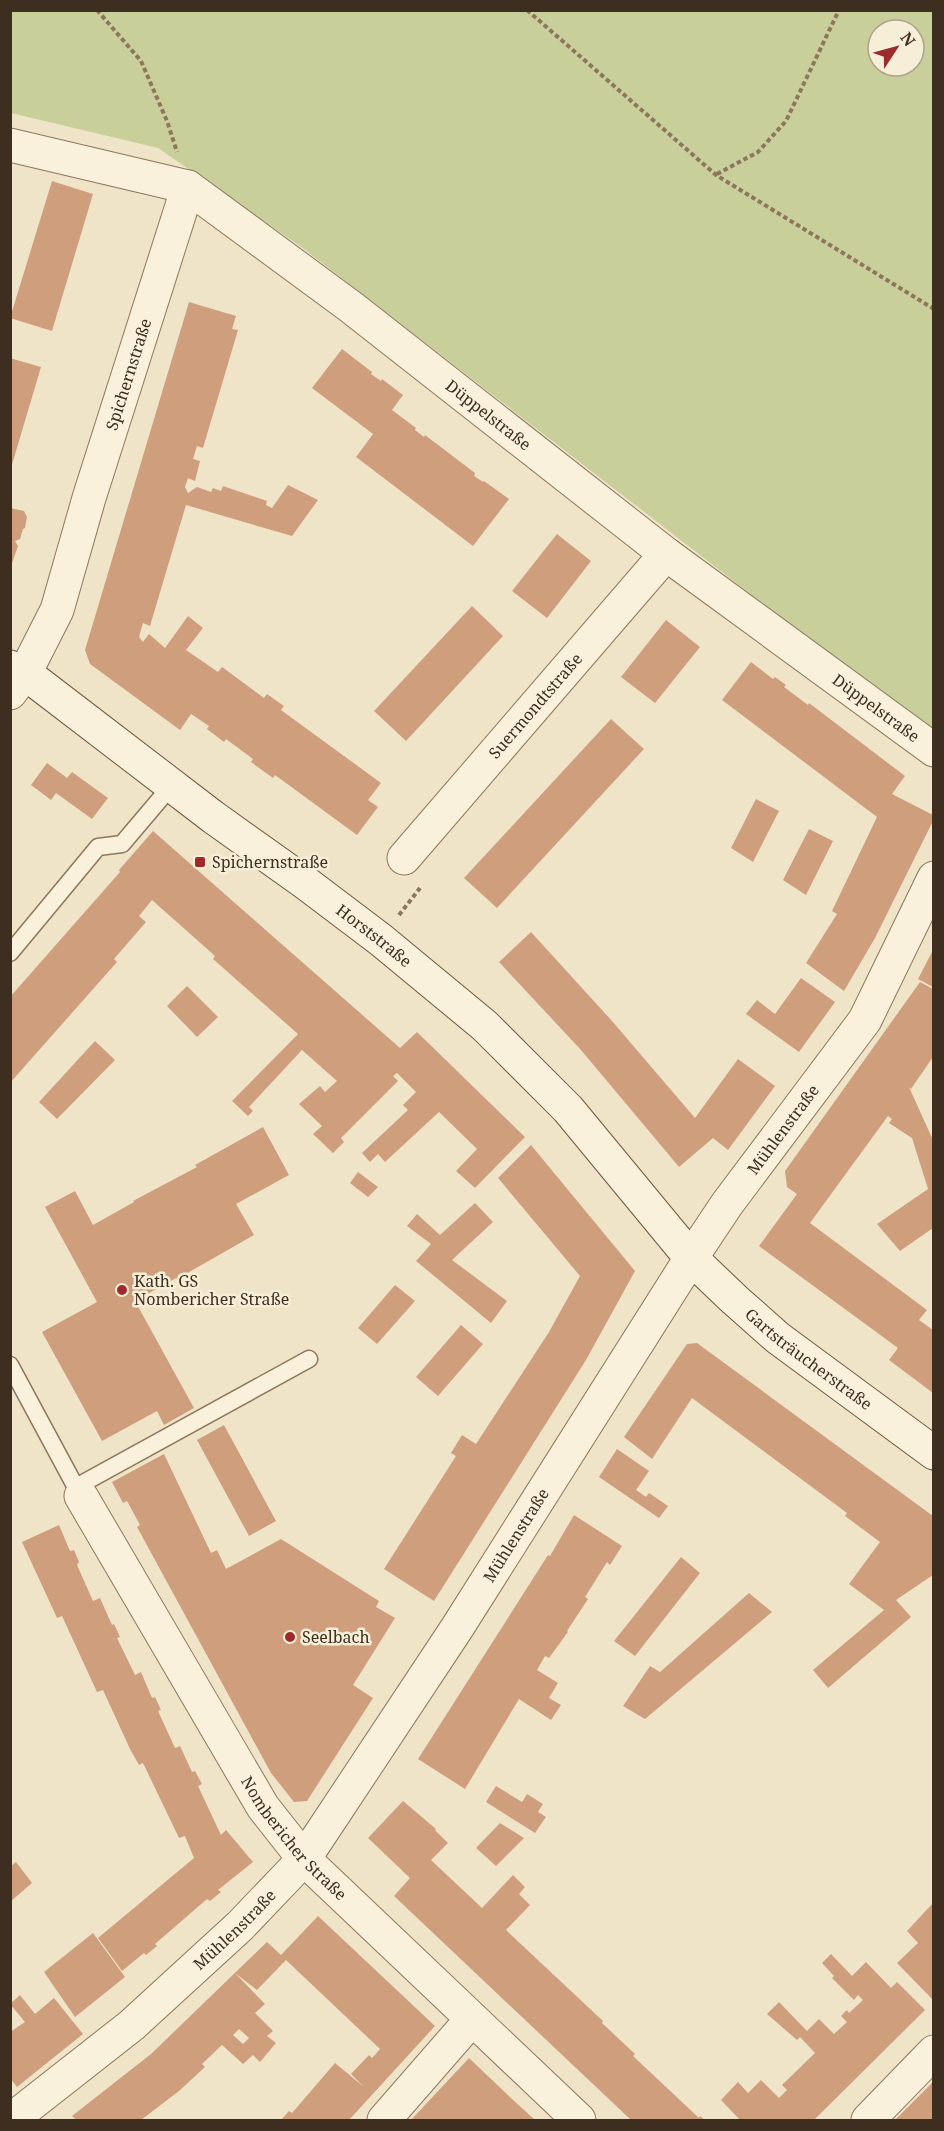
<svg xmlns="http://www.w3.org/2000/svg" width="944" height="2131" viewBox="0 0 944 2131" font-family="'Noto Serif',serif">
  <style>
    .green { fill: #c9cf9b; fill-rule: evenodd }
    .building { fill: #cf9f7d; fill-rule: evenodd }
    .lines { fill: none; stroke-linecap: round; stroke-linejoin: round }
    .lane-casing { stroke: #8d765c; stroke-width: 19 }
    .street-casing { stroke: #8d765c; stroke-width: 35 }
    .secondary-casing { stroke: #6f573f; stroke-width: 35 }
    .path { stroke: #8d765c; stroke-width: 4; stroke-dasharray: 4.5 3; stroke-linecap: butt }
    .lane { stroke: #faf1dc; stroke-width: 16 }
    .street { stroke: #faf1dc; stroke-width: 33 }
    .secondary { stroke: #faf1dc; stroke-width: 33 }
    .poi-dot { fill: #9e2a2b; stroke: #f7eed8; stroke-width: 2 }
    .labels { text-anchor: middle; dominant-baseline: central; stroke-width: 5; stroke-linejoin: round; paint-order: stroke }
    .street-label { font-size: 16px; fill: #3d2e20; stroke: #f7eed8 }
    .poi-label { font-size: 16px; fill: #3d2e20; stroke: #f7eed8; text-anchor: start }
  </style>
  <rect width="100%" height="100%" fill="#f0e4c8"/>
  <!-- green -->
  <path class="green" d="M11 11H933V735L300 246 158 148 11 113ZM878 30H914V66H878Z"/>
  <!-- building -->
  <path class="building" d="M52 181 93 194 52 331 10 318Z
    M189 302 236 316 232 329 238 330 203 448 197 446 193 459 200 461 195 481 188 478 185 487 188 493 197 487 211 492 213 488 221 491 223 486 267 501 266 505 272 508 288 485 318 500 292 536 186 505 150 626 143 623 139 637 143 642 149 634 165 648 188 616 203 628 186 650 218 672 222 667 264 698 267 694 284 706 281 710 381 783 368 800 378 807 357 835 275 775 273 778 251 762 253 759 226 739 224 742 207 729 209 726 191 714 180 730 90 664 85 650Z
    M342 349 372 372 371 374 381 381 382 379 403 395 392 410 416 428 415 430 424 437 425 435 475 473 474 476 483 482 484 481 509 499 473 546 356 457 373 434 312 388Z
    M10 358 41 367 11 468H10Z
    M10 508 24 511 27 517 25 528 23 529 20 539 15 541 18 546 11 566Z
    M557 534 591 561 547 618 512 591Z
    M472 606 503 636 406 741 374 711Z
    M666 620 700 647 655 703 621 677Z
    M751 662 773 679 775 677 786 685 784 687 808 705 809 703 905 776 892 794 933 815V821L875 938 844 991 806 963 837 914 832 911 877 817 722 700Z
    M611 719 644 749 497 908 464 878Z
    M47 763 67 778 72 772 108 798 92 819 56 793 51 800 31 785Z
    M756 799 779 811 753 862 731 848Z
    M809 829 833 841 806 895 783 880Z
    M153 831 400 1048 417 1032 525 1137 475 1188 456 1171 477 1149 439 1112 385 1162 378 1154 370 1162 362 1153 408 1110 403 1105 416 1092 397 1073 393 1076 398 1081 341 1138 344 1142 333 1153 313 1134 322 1126 299 1104 320 1086 325 1092 337 1081 302 1050 249 1107 253 1111 248 1116 232 1101 298 1034 213 959 215 956 152 900 139 916 146 922 114 959 117 962 10 1083V997L120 872 119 870Z
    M531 932 612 1021 695 1118 738 1059 775 1086 728 1150 713 1138 679 1167 581 1050 499 962Z
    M933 950V987L918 979Z
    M801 978 835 1002 799 1052 746 1014 757 1000 775 1014Z
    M920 982 933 989V1057L911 1089 909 1087 933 1140V1228L900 1251 877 1224 928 1189 912 1138 889 1123 892 1119 888 1116 810 1223 927 1310 919 1320 933 1330V1393L889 1360 898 1348 759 1246 797 1194 787 1187 785 1171Z
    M187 986 218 1017 197 1037 167 1006Z
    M95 1041 115 1060 57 1119 39 1102Z
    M263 1127 289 1175 236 1204 254 1235 177 1279 176 1278 135 1301 194 1408 164 1425 157 1411 102 1441 42 1332 97 1302 45 1207 75 1191 93 1225 134 1202 133 1201 197 1167 195 1165Z
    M531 1145 635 1271 586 1360 434 1601 384 1569 456 1456 451 1453 462 1435 476 1444 549 1332 580 1276 498 1178Z
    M358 1172 378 1187 368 1197 350 1183Z
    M475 1203 493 1222 452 1260 507 1301 491 1323 416 1261 431 1244 407 1226 417 1214 440 1235Z
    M395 1285 415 1301 377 1344 358 1328Z
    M461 1325 483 1344 438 1396 416 1377Z
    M697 1343 933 1516V1575L896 1600 911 1617 828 1688 813 1670 884 1610 849 1584 880 1542 845 1516 847 1513 692 1398 652 1459 624 1437 687 1344Z
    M224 1425 276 1521 249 1536 197 1440Z
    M617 1449 649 1471 636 1490 646 1497 649 1493 668 1506 659 1518 599 1477Z
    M164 1454 211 1553 217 1550 226 1569 281 1539 379 1601 376 1607 395 1618 353 1685 373 1698 307 1801 294 1802 271 1773 137 1527 140 1525 127 1501 123 1503 112 1482Z
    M574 1515 622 1546 610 1565 607 1562 585 1597 588 1599 567 1631 568 1632 549 1658 545 1656 537 1670 558 1683 549 1698 561 1705 551 1720 519 1699 465 1789 418 1759 548 1555 550 1556Z
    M59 1525 70 1551 74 1550 79 1562 77 1565 93 1601 100 1598 112 1625 114 1624 120 1637 117 1638 135 1675 141 1672 152 1698 155 1697 161 1710 158 1711 175 1748 180 1746 192 1772 195 1771 202 1784 198 1786 221 1835 226 1830 253 1862 218 1890 221 1892 210 1901 207 1899 155 1944 157 1946 146 1955 144 1953 122 1971 98 1938 194 1858 185 1836 179 1838 143 1763 139 1765 130 1749 103 1690 97 1692 62 1616 57 1618 22 1542Z
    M681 1557 700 1573 635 1656 614 1641Z
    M749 1593 772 1612 645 1719 623 1706 650 1666 660 1672Z
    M496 1786 522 1802 527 1794 543 1804 538 1812 546 1817 535 1833 486 1802Z
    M403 1801 436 1829 435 1830 448 1843 431 1860 482 1908 513 1875 525 1887 519 1894 530 1905 506 1930 603 2021 602 2023 635 2054 633 2056 699 2118 700 2116 705 2120H631L394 1896 410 1878 368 1838Z
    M500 1823 524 1838 496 1866 476 1848Z
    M16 1862 32 1883 10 1902V1867Z
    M933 1903V2000L897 1963 918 1943 907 1931Z
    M318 1916 435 2026 349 2120H281L289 2111 292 2113 335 2063 364 2087 351 2074 369 2055 372 2058 380 2049 286 1960 257 1990 235 1973 265 2004 255 2013 273 2031 267 2036 276 2043 260 2062 253 2055 243 2064 222 2045 202 2064 205 2067 179 2091 141 2120H76L72 2116 151 2054 267 1942 281 1955ZM239 2029 249 2038 243 2044 233 2035Z
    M93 1933 125 1977 75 2017 44 1972Z
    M831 1954 852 1976 866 1962 891 1988 897 1982 925 2010 814 2120H740L721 2100 738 2082 748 2093 761 2080 779 2098 787 2090 782 2085 815 2053 800 2037 797 2040 767 2014 779 2002 807 2031 819 2019 834 2034 847 2022 841 2016 847 2010 849 2013 863 2000 858 1995 854 2000 832 1978 834 1976 822 1963Z
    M20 1995 35 2014 54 1998 83 2034 17 2087 10 2078V2032L25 2022 10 2004Z
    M469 2058 512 2099 535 2120H411Z
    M933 2082V2120H895Z"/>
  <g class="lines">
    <defs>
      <path id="lane" d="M10 953 98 847 122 844 172 785
        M10 1365 80 1495
        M76 1487 309 1359"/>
      <g id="street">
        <path id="s1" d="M10 145 188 187 351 307 666 554 934 750"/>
        <path id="s2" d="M10 693 25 673 57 610 89 498 188 187"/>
        <path id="s3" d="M404 858 666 554"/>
        <path id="s4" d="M81 1496 263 1807 304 1859 579 2120"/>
        <path id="s5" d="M11 2120 132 2025 240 1926 304 1859 457 1628 691 1258 727 1204 865 1020 934 878"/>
        <path d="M384 2120 472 2019"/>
        <path d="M868 2120 934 2052"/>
      </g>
      <g id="secondary">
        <path id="s6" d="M10 667 25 673 213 817 307 884 381 940 485 1026 568 1109 691 1258 735 1300 778 1338 934 1453"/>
      </g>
    </defs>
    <!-- lane casing -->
    <use href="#lane" class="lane-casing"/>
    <!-- street casing -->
    <use href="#street" class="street-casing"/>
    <!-- secondary casing -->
    <use href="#secondary" class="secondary-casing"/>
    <!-- path -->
    <path class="path" d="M97 10 141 61 167 121 177 152
      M527 10 716 175 934 309
      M717 174 758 152 786 121 839 10
      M399 915 420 888"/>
    <!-- lane -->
    <use href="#lane" class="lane"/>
    <!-- street -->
    <use href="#street" class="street"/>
    <!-- secondary -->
    <use href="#secondary" class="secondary"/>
  </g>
  <!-- markers -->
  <g class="poi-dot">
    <rect x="194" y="856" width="12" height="12" rx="3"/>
    <circle cx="122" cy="1290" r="6"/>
    <circle cx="290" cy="1637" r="6"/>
  </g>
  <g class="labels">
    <!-- street labels -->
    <g class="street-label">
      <text stroke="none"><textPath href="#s2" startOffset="342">Spichernstraße</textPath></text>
      <text stroke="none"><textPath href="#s1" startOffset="560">Düppelstraße</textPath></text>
      <text stroke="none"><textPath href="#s3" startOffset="201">Suermondtstraße</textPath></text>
      <text stroke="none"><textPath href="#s1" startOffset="1046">Düppelstraße</textPath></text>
      <text stroke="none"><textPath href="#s6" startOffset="453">Horststraße</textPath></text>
      <text stroke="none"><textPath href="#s5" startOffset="1266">Mühlenstraße</textPath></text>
      <text stroke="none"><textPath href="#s6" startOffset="1062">Gartsträucherstraße</textPath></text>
      <text stroke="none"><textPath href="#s5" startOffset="780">Mühlenstraße</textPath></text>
      <text stroke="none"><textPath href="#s4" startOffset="404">Nombericher Straße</textPath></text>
      <text stroke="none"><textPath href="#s5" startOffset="294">Mühlenstraße</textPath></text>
    </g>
    <!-- poi labels -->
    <g class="poi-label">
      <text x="212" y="862">Spichernstraße</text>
      <text x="134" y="1281">Kath. GS<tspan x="134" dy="18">Nombericher Straße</tspan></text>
      <text x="302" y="1637">Seelbach</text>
    </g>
  </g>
  <!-- border -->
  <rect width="944" height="2131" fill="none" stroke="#3d2e20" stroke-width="24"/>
  <!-- north arrow -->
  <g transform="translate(896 48) rotate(54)"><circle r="28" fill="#f7eed8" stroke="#ada18e" stroke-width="1.5"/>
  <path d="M0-4.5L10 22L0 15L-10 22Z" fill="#9e2a2b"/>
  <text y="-9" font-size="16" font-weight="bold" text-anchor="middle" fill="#3d2e20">N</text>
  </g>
</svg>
